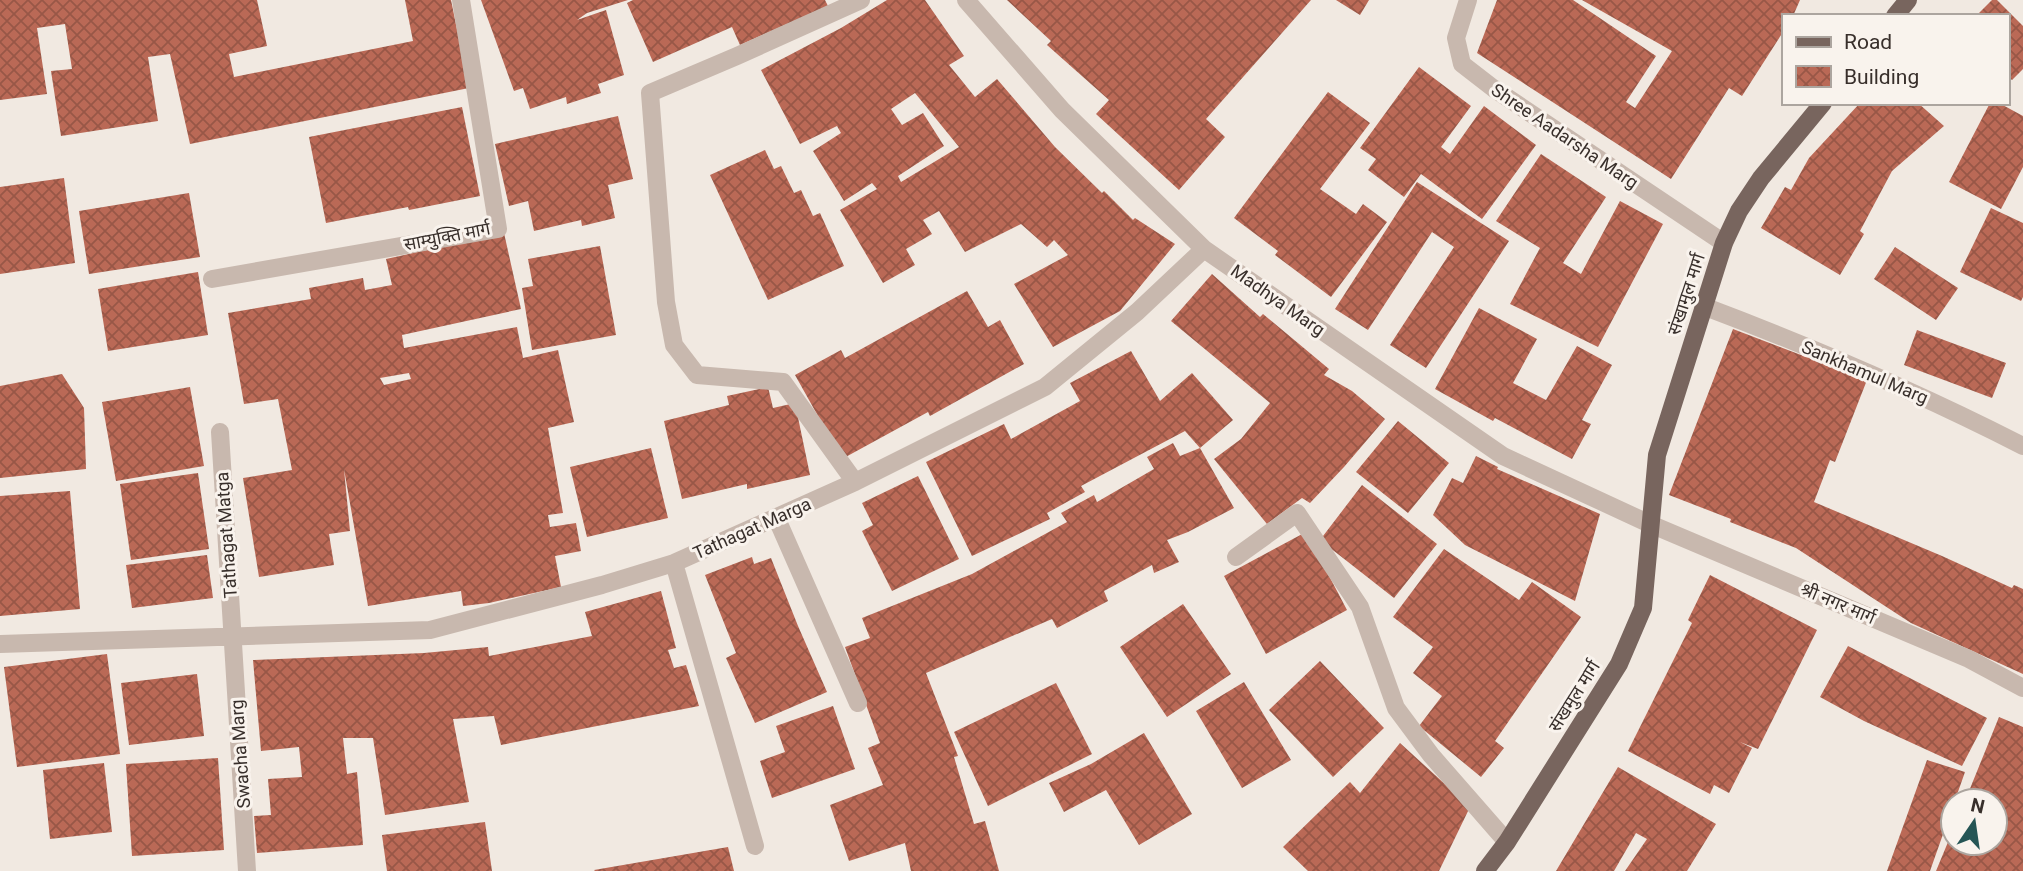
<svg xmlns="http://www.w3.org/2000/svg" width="2023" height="871" viewBox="0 0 2023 871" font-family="Roboto,'Noto Sans Devanagari',sans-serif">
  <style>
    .building { fill: url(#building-cross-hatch); fill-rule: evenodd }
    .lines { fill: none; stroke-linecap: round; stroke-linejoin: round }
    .minor { stroke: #c8b8ae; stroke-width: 18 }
    .major { stroke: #78655e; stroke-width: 18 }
    .labels { text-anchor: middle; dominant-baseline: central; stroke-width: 6; stroke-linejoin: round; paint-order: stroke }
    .street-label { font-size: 18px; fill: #382f2b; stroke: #f9f3ed }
  </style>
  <defs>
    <pattern id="building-cross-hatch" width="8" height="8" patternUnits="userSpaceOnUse" patternTransform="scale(1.75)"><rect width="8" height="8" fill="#ba6956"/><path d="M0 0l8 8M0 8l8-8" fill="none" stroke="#985747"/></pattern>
  </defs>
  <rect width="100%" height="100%" fill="#f1e9e1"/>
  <!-- building -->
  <path class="building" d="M0 0H257L267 46 229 54 234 77 413 41 405 0H451L469 88 190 144 170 54 148 57 158 121 61 136 51 71 72 69 65 24 37 28 47 94 0 100Z
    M481 0H628L587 13 577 20 606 10 624 75 598 84 601 93 567 104 566 97 530 109 523 88 514 91Z
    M633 0H825L828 6 740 45 732 27 653 62 627 3Z
    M887 0H925L964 56 949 65 975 97 997 79 1055 147 1102 193 1104 191 1133 220 1135 218 1175 244 1120 311 1053 347 1014 284 1068 255 1054 240 1047 247 1021 224 965 252 939 211 923 220 932 234 906 249 915 265 883 283 840 210 877 189 872 183 844 201 813 151 841 133 837 126 800 144 761 70 841 28ZM915 93 959 147 901 182 898 176 944 146 923 113 902 125 891 109Z
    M1007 0H1311L1206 119 1225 137 1179 190 1096 114 1109 100 1047 45 1051 41Z
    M1336 0H1369L1360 15Z
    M1497 0H1573L1656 56 1626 102 1635 108 1672 51 1582 0H1800L1793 16H1783V32L1742 96 1729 88 1671 179 1477 53Z
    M1992 0H1997L2023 26V69L2012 80 2007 76V16H1976Z
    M1419 67 1471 106 1441 147 1450 154 1484 106 1536 145 1482 219 1421 174 1404 197 1368 170 1376 159 1360 148Z
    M1328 92 1370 123 1320 189 1356 214 1363 204 1387 222 1331 297 1275 255 1278 251 1234 218Z
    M1860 103H1918L1944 126 1892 171 1860 231 1864 234 1840 275 1761 228 1785 187 1791 190 1809 158Z
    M1990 103H1999L2023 116V167L2001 209 1949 182Z
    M462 107 480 196 409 210 408 207 326 223 309 137Z
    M618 116 633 179 608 185 615 218 582 226 581 220 534 231 528 201 509 206 495 144Z
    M765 150 774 169 781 166 794 193 801 190 813 216 820 213 844 266 768 300 710 175Z
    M1541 154 1606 197 1563 263 1581 274 1620 201 1663 224 1598 347 1510 304 1540 248 1496 221Z
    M64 178 75 263 0 274V187Z
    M1417 182 1509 241 1426 368 1390 345 1454 247 1432 232 1368 330 1335 309Z
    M189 193 200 257 89 274 79 211Z
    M1991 208 2023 223V297L2021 301 1960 272Z
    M504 233 521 309 402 335 404 348 517 327 523 358 558 350 574 422 548 428 563 513 548 515 550 527 576 523 581 551 555 556 561 587 489 603 463 606 461 591 368 606 344 469 350 531 329 534 334 565 259 577 243 478 292 470 278 399 244 404 228 313 311 299 309 288 363 278 365 290 392 285 386 259ZM409 373 411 379 384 385 380 378Z
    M600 246 616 335 532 350 522 288 533 286 528 259Z
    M1895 247 1958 288 1936 320 1874 279Z
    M198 272 208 335 108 351 98 289Z
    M1212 274 1260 317 1263 314 1329 369 1324 375 1352 391 1385 419 1344 467 1310 503 1302 498 1267 524 1214 459 1241 439 1270 403 1171 321Z
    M967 291 988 327 1000 320 1024 364 930 416 928 412 842 459 795 375 841 350 845 358Z
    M1479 308 1537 339 1513 383 1546 400 1577 346 1612 365 1582 420 1591 424 1572 459 1495 418 1493 421 1435 389Z
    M1733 329 1867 380 1835 462 1830 460 1814 502 1942 556 2012 588 2014 585 2023 589V674L1911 623 1796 548 1730 522 1731 519 1669 495Z
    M1917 330 2006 363 1992 398 1904 365Z
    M1131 351 1160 401 1192 373 1233 420 1200 448 1234 508 1188 532 1167 540 1179 562 1154 573 1152 565 1104 591 1108 601 1057 628 1052 619 926 673 958 756 954 757 974 824 985 821 999 871H911L905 843 849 861 830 805 883 785 868 748 880 743 845 647 870 638 862 618 972 574 1067 522 1061 513 1094 495 1097 502 1154 469 1147 457 1173 443 1180 456 1200 448 1185 431 1081 486 1085 492 1047 513 1050 519 972 556 926 462 1004 424 1011 439 1080 401 1070 383Z
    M62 374 84 408 86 469 0 478V386Z
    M190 387 204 466 116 481 102 402Z
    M768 387 773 408 795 403 810 475 747 489V484L682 499 664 421 729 405 727 396Z
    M1398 421 1449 463 1408 513 1356 472Z
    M651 448 668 518 587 537 570 467Z
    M1476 456 1498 467 1497 469 1600 514 1575 601 1465 545 1433 515 1452 478 1463 483Z
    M198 473 209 549 131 560 120 484Z
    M918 476 959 559 892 591 862 531 873 525 862 503Z
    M1362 485 1437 544 1394 598 1320 540Z
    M70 491 80 609 0 616V496Z
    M1306 532 1347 610 1266 654 1224 576Z
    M1444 549 1519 600 1532 582 1581 617 1495 741 1504 748 1481 777 1419 726 1442 696 1413 673 1433 647 1393 617Z
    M207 555 213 598 132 608 126 565Z
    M752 557 754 564 771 558 798 626 827 692 755 723 726 658 736 653 705 575Z
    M1710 575 1817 630 1758 749 1740 742 1752 748 1729 793 1714 785 1710 794 1628 751 1692 623 1688 620Z
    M661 591 676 648 668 650 674 668 686 665 699 706 501 745 494 716 453 719 469 802 385 815 373 738H343L347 774 357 772 363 845 257 853 254 816 271 815 268 779 302 777 299 747 261 751 253 660 424 653 488 647 489 656 592 636 585 612Z
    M1183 604 1231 674 1167 717 1120 647Z
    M1848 646 1987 718 1962 766 1864 721 1820 697Z
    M107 654 120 754 17 767 4 667Z
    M1320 661 1384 728 1333 777 1269 710Z
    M197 674 204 736 129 745 121 683Z
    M1244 682 1291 760 1242 788 1196 711Z
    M1056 683 1092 754 988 806 954 732Z
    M833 706 855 769 772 798 760 761 785 752 776 726Z
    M1999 717 2023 727V871H1936L1953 830V843H1995V801H1965Z
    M1144 733 1192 814 1139 845 1106 790 1064 812 1049 783 1091 764Z
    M1400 743 1470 807 1439 871H1308L1283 847 1350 782 1360 793Z
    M218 758 224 850 132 856 126 764Z
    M1927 760 1965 772 1930 871H1887Z
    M104 763 112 832 50 839 43 770Z
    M1618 767 1716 824 1687 871H1625L1647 839 1636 833 1614 871H1556Z
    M485 822 492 871H387L382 835Z
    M728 847 734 871H595L594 870Z"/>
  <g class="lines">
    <!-- minor -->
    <path class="minor" d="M966 0 1062 110 1204 249 1503 456 1650 524 1969 659 2023 688
      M1468 0 1456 38 1462 64 1493 88 1724 243
      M212 279 498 229 461 0
      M1703 306C1812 347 1919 393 2023 446
      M220 432 247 871
      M855 482 783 382 697 375 674 345 666 302 650 93 737 56 861 0
      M776 517 858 703
      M1236 557 1297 513 1360 607 1396 708 1431 755 1507 842
      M674 563 755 846
      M0 644 430 630 602 585 674 563 855 482 1045 387 1137 312 1204 249"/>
    <!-- major -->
    <path class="major" d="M1895 16 1908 0
      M1485 871 1507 842 1619 664 1643 608 1657 455 1724 243 1739 211 1761 178 1823 103"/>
  </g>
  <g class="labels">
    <!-- street labels -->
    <g class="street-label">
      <text transform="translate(1565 136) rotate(34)">Shree Aadarsha Marg</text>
      <text transform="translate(447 236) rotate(-11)">साम्युक्ति मार्ग</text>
      <text transform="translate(1686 294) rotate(-72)">संखामुल मार्ग</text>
      <text transform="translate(1278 300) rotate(35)">Madhya Marg</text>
      <text transform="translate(1865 372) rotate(23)">Sankhamul Marg</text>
      <text transform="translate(752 528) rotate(-24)">Tathagat Marga</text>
      <text transform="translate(226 535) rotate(-94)">Tathagat Matga</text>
      <text transform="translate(1838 603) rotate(23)">श्री नगर मार्ग</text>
      <text transform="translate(1574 696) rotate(-58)">संखमुल मार्ग</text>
      <text transform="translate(240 754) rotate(-94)">Swacha Marg</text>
    </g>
  </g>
  <!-- legend -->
  <rect x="1782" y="14" width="228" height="91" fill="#f9f3ed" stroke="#aca59f" stroke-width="2"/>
  <rect x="1796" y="37" width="35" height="10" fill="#78655e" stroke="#aca59f" stroke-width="2"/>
  <text x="1844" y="49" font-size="21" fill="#382f2b">Road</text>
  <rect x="1796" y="66" width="35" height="21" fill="url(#building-cross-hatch)" stroke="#aca59f" stroke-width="2"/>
  <text x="1844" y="84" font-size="21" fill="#382f2b">Building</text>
  <!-- north arrow -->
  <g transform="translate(1974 822) rotate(13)"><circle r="33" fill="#f9f3ed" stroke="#aca59f" stroke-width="2"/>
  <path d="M0-5L12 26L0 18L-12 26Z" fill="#255555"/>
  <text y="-10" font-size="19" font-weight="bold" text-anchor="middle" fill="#382f2b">N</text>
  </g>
</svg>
